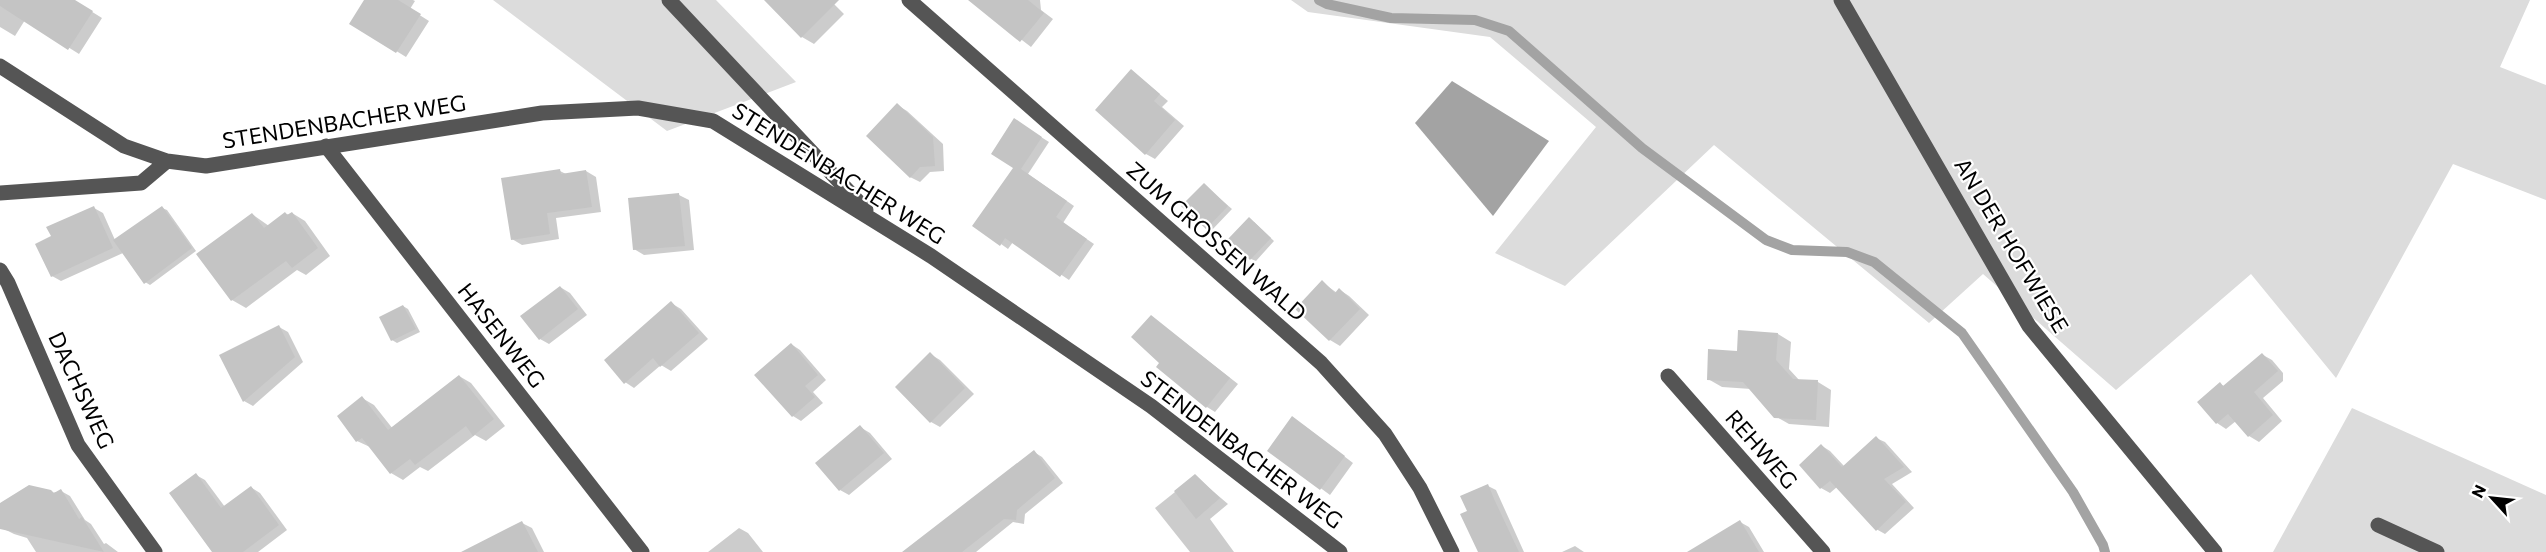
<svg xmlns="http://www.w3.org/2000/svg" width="2546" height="552" viewBox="0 0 2546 552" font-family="Commissioner,sans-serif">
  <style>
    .green { fill: #dcdcdc }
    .water { fill: #a3a3a3 }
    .shadow { fill: #0003 }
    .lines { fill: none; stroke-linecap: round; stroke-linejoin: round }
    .stream { stroke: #a3a3a3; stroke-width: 10 }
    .building { fill: #c4c4c4 }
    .minor { stroke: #555; stroke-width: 15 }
    .labels { text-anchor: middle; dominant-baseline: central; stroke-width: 4.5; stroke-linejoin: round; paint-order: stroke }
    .street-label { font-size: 22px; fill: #000; stroke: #fff }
  </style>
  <rect width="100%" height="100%" fill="#fff"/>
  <!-- green -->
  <path class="green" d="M493 0H716L796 82 667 131Z
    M1291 0H2530L2500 67 2546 85V200L2453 164 2336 378 2251 274 2116 390 1983 274 1929 323 1714 145 1565 286 1495 253 1596 127 1490 37 1308 12Z
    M2352 408 2546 495V552H2273Z"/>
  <!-- water -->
  <path class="water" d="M1452 81 1549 141 1493 216 1415 123Z"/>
  <!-- shadow -->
  <path class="shadow" d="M0 0H73L102 18 79 54 25 20 15 36 0 27Z
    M366 0H413L415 1 410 9 429 21 406 57 351 23Z
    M774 0H830L844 14 814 44 802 37Z
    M992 0H1040L1041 10 1053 19 1031 47 984 11Z
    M1132 71 1168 101 1162 107 1184 126 1155 159 1146 154Z
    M897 105 907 111 943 144 944 171 930 172 920 182 910 177Z
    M1022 125 1049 142 1028 174 1074 206 1063 223 1094 244 1069 280 1013 242 1008 249 1001 244Z
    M560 171 566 174 586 171 596 177 601 212 556 218 559 239 522 245 512 239Z
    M1204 185 1232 209 1211 231 1207 228Z
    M679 195 689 200 694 250 644 255 634 249Z
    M94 208 103 213 115 240 162 208 167 210 196 251 150 285 145 282 123 253 61 281 52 276 53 237Z
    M285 213 289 215 292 213 305 221 330 256 306 275 297 270 246 308 232 300 198 255 252 214 269 226Z
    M1254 222 1274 241 1256 261 1251 259Z
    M1322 282 1337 293 1340 290 1349 296 1369 315 1340 346 1330 340 1297 309Z
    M560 287 570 293 587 315 549 344 540 339Z
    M671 303 681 309 708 339 671 371 661 365 634 388 625 382Z
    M403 306 408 309 420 332 397 343 392 340Z
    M1152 317 1238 384 1215 412 1207 407 1161 363Z
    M279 327 288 332 303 362 253 406 244 401 221 355Z
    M1778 334 1791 342 1789 369 1800 381 1818 382 1831 390 1829 427 1789 424 1775 416 1751 389 1722 387 1708 379 1739 352Z
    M791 344 800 350 826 380 813 392 823 403 801 421 793 416Z
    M930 354 940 360 974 394 940 427 931 422Z
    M2263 355 2272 360 2283 373V381L2263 398 2282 421 2259 442 2249 436 2236 421 2226 429 2217 423 2220 384 2224 386Z
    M459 376 471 383 505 426 486 441 475 435 428 471 420 467 403 480 391 473 370 447 357 441 339 416 362 398 374 405 393 429Z
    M1302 424 1353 463 1330 495 1269 450Z
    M860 427 870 433 892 459 849 495 840 490Z
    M1876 438 1885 442 1912 472 1892 484 1914 508 1885 534 1876 529 1837 487 1830 493 1821 488 1801 465 1822 446 1830 451 1844 466Z
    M1034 452 1042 457 1063 483 1025 514 1024 524 1013 522 976 552H920Z
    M196 475 205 480 225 507 252 488 260 493 287 530 258 552H214Z
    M1195 476 1228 504 1210 519 1234 552H1190L1155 508Z
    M1488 486 1496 490 1524 552H1479Z
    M61 491 70 496 85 520 91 524 104 544 106 543 118 552H36L27 538 14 534 4 529 0 522V505Z
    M1740 522 1749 527 1764 552H1690Z
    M522 523 532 528 544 552H466Z
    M739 528 748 533 763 552H708Z
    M1575 546 1584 552H1562Z"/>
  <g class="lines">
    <!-- stream -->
    <path class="stream" d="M1319 0 1327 4 1391 18 1475 20 1509 31 1642 148 1766 240 1792 250 1847 252 1874 262 1962 333 2073 492 2103 545 2105 552"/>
  </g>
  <!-- building -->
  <path class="building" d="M0 0H75L93 11 68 50 0 6Z
    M364 0H398L421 14 396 53 349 24Z
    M764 0H839L801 38Z
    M968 0H1028L1044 13 1020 42Z
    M1131 69 1160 94 1154 101 1175 120 1145 155 1095 110Z
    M897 103 933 137 935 166 920 167 910 178 866 136Z
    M1014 118 1042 137 1021 169 1067 201 1056 217 1087 239 1060 277 1005 238 1000 246 972 226 1013 168 991 154Z
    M560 169 561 174 586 170 592 207 547 213 550 234 511 240 501 178Z
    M1204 183 1228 206 1206 229 1181 206Z
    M679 193 685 246 633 250 628 198Z
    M94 206 113 248 51 277 35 244 51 236 46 227Z
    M162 206 192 248 144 284 113 240Z
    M285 212 287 215 292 212 318 248 292 268 286 261 231 301 196 254 252 213 264 228Z
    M1249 217 1271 238 1250 260 1228 239Z
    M1322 280 1335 293 1339 288 1360 309 1329 341 1295 309Z
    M560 286 578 309 539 340 520 316Z
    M671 301 699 333 660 367 653 358 624 384 604 360Z
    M403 305 416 329 391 341 379 317Z
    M1151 315 1230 378 1206 408 1156 367 1159 363 1131 337Z
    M279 325 295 357 243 402 219 355Z
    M1738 330 1778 333 1776 360 1793 379 1818 380 1816 420 1774 418 1743 382 1707 380 1708 349 1737 351Z
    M791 343 818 375 805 386 815 397 792 417 754 375Z
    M930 352 965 388 930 423 895 387Z
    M2262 353 2278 371 2254 392 2273 415 2248 437 2228 414 2216 424 2197 402 2220 382 2223 386Z
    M459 375 494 419 473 436 466 426 415 465 410 459 390 474 362 438 356 442 337 416 362 396 388 430Z
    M1292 416 1345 456 1320 490 1267 451Z
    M860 425 884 453 839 491 815 463Z
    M1876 436 1904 467 1884 479 1906 502 1876 531 1830 481 1820 489 1799 465 1821 444 1842 467Z
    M1034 450 1055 478 1017 510 1016 520 1004 519 962 552H902Z
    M196 473 221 508 251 486 279 525 243 552H212L169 493Z
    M1195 474 1220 498 1196 519 1174 491Z
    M1488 484 1494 499 1519 552H1478L1460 514 1467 511 1460 496Z
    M29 485 51 490 54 493 61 489 79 519 82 517 104 552 0 529V503Z
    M1740 520 1759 552H1687Z
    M522 521 538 552H461Z"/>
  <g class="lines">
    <!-- minor -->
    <path class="minor" d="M669 0 866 210
      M909 0 1321 363 1385 434 1420 488 1452 552
      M1841 0 2029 326 2215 552
      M0 66 124 146 167 161 206 166 542 113 638 108 713 121 931 256 1151 406 1340 552
      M326 146 642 552
      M0 193 141 183 167 161
      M0 270 8 283 78 445 155 552
      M1668 376 1823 552
      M2378 525 2437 552"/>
  </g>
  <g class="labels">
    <!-- street labels -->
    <g class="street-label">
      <text transform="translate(344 121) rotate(-9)">STENDENBACHER WEG</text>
      <text transform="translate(839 173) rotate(32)">STENDENBACHER WEG</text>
      <text transform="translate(1217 241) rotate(41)">ZUM GROSSEN WALD</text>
      <text transform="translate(2012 245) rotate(59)">AN DER HOFWIESE</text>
      <text transform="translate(502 335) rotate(52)">HASENWEG</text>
      <text transform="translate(82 390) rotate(65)">DACHSWEG</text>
      <text transform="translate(1242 449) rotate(37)">STENDENBACHER WEG</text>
      <text transform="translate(1762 449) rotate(49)">REHWEG</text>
    </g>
  </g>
  <!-- north arrow -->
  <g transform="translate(2492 498) rotate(297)" stroke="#ffffff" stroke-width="4.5" paint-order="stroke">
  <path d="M0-4.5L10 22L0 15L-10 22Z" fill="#000000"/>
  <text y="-9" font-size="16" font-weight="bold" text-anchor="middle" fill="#000000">N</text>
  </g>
</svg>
